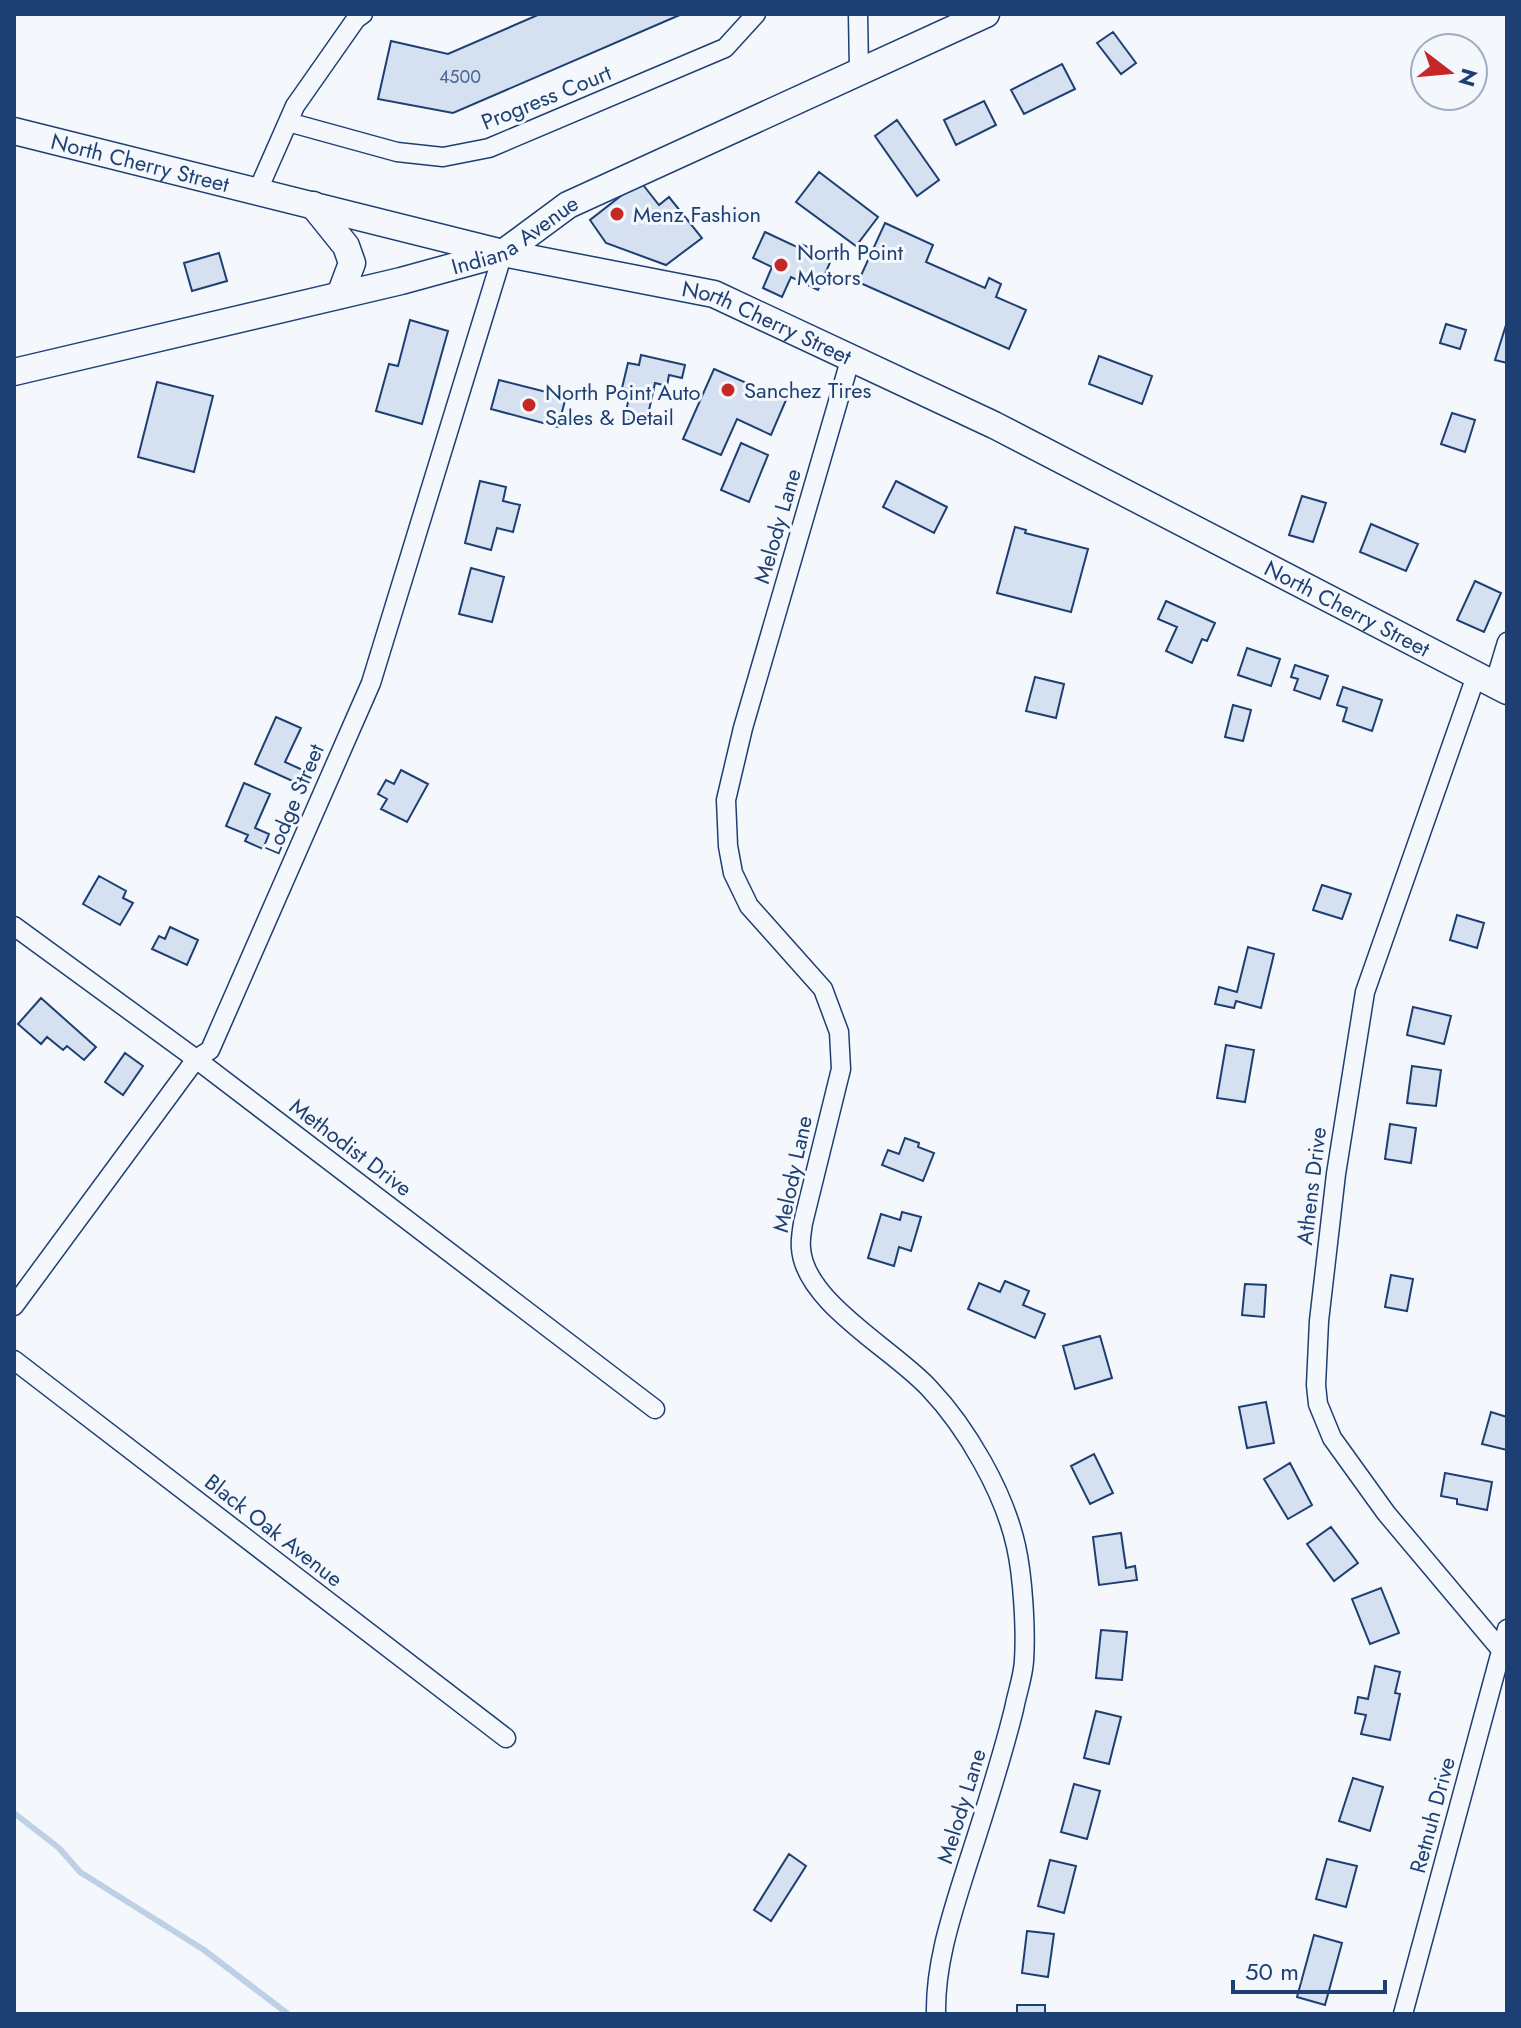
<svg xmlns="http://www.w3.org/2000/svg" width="1521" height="2028" viewBox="0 0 1521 2028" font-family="Jost,sans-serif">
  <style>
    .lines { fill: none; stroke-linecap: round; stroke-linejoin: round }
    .stream { stroke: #bed0e5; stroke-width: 6 }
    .building { fill: #d5e0f0; stroke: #1d3f73; stroke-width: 2 }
    .street-casing { stroke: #1d3f73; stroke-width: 21 }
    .secondary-casing { stroke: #1d3f73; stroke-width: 29 }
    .street { stroke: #f4f7fb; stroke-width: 18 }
    .secondary { stroke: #f4f7fb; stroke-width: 26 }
    .poi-dot { fill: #c62828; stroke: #f4f7fb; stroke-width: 3 }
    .labels { text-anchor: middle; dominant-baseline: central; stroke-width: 6; stroke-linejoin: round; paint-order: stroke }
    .number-label { font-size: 18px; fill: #4b6792 }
    .street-label { font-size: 22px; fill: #1d3f73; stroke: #f4f7fb }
    .poi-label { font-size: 22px; fill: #1d3f73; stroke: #f4f7fb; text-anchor: start }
  </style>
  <rect width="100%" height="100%" fill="#f4f7fb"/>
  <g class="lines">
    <!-- stream -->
    <path class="stream" d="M14 1813 59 1848 80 1872 204 1950 288 2014"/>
  </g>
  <!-- building -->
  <path class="building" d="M540 14H682L453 113 378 99 391 41 448 54Z
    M1113 32 1136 63 1121 74 1097 43Z
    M1062 64 1075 89 1024 114 1011 90Z
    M984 101 996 125 956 145 944 120Z
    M897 120 939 180 917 196 875 136Z
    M819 172 878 217 856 246 796 202Z
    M640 181 659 205 669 197 702 238 666 265 606 243 590 220Z
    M885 223 933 245 926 262 985 288 989 278 1001 284 996 297 1026 310 1009 349 858 282Z
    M765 232 799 248 801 244 832 258 818 290 791 277 782 297 763 288 772 267 753 258Z
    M219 253 227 281 192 291 184 263Z
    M410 320 448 331 422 424 376 411 389 364 398 366Z
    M1446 324 1466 330 1460 349 1440 343Z
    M1506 325H1507V363L1495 360Z
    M641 355 685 365 682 378 669 375 667 386 655 383 646 424 624 419 631 390 622 388 628 363 639 365Z
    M1099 356 1152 376 1142 404 1089 384Z
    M714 369 786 400 771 435 737 419 721 455 683 439Z
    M499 380 566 397 558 427 491 409Z
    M157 382 213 396 194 472 138 457Z
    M1452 413 1475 420 1465 452 1441 444Z
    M741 443 768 455 749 502 721 490Z
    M480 481 506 487 503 501 520 505 513 532 497 528 491 550 465 543Z
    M896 481 947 507 934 533 883 507Z
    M1302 496 1326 503 1313 542 1289 535Z
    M1371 524 1418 544 1406 571 1360 552Z
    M1015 527 1026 530 1025 533 1088 549 1071 612 997 593Z
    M471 568 504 577 492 622 459 614Z
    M1475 581 1501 593 1484 632 1457 620Z
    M1166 601 1215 623 1207 641 1202 639 1192 663 1166 651 1177 627 1158 619Z
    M1247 648 1280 659 1271 686 1238 675Z
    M1295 665 1328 676 1320 699 1294 690 1298 679 1291 677Z
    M1035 677 1064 684 1056 718 1026 711Z
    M1343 687 1382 700 1372 731 1343 721 1347 708 1337 705Z
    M1233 705 1251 710 1243 741 1225 737Z
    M276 717 301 728 285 762 305 771 299 784 255 764Z
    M401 770 428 784 407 822 381 809 387 799 378 794 386 780 394 784Z
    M244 783 270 794 255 828 269 834 263 849 245 841 248 835 226 826Z
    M99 876 126 891 123 898 133 903 120 925 83 904Z
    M1322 885 1351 894 1342 919 1313 910Z
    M1457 915 1484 923 1477 948 1450 940Z
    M170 927 198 940 187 965 152 949 159 936 165 939Z
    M1248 947 1274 954 1261 1008 1236 1001 1234 1008 1215 1004 1219 987 1237 992Z
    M41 998 96 1047 84 1060 67 1046 63 1050 47 1037 41 1044 18 1024Z
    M1413 1007 1451 1016 1444 1044 1407 1035Z
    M1226 1045 1254 1050 1245 1102 1217 1098Z
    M125 1053 143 1066 123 1095 105 1082Z
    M1412 1066 1441 1070 1436 1106 1407 1103Z
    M1390 1124 1416 1128 1411 1163 1385 1159Z
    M905 1138 919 1143 918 1147 934 1153 923 1181 882 1165 888 1150 899 1154Z
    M902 1212 921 1217 911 1251 899 1247 894 1266 868 1258 881 1214 900 1220Z
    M1391 1275 1413 1279 1407 1311 1385 1307Z
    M1005 1281 1029 1291 1023 1305 1045 1314 1035 1338 968 1309 979 1283 1000 1292Z
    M1245 1284 1266 1285 1264 1317 1242 1315Z
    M1100 1336 1112 1378 1075 1389 1063 1346Z
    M1266 1402 1274 1443 1247 1448 1239 1407Z
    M1491 1412 1507 1417V1450L1482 1444Z
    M1094 1454 1113 1493 1090 1504 1071 1466Z
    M1290 1463 1312 1505 1288 1519 1264 1479Z
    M1445 1473 1492 1482 1487 1510 1457 1504V1499L1441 1496Z
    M1331 1527 1358 1563 1334 1581 1307 1544Z
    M1121 1533 1126 1568 1135 1566 1137 1580 1099 1585 1093 1537Z
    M1381 1588 1399 1633 1370 1644 1352 1599Z
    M1101 1630 1127 1632 1122 1680 1096 1678Z
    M1375 1666 1400 1672 1395 1693 1400 1694 1390 1740 1361 1734 1366 1715 1355 1713 1358 1697 1368 1699Z
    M1096 1711 1121 1717 1109 1764 1084 1758Z
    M1353 1778 1383 1787 1370 1831 1339 1821Z
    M1074 1784 1100 1791 1087 1839 1061 1832Z
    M789 1854 806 1866 771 1921 754 1910Z
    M1327 1859 1357 1866 1346 1907 1316 1899Z
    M1050 1860 1076 1866 1064 1913 1038 1906Z
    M1027 1931 1054 1934 1048 1977 1022 1973Z
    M1314 1935 1342 1943 1325 2005 1297 1997Z
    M1017 2005H1045V2014H1017Z"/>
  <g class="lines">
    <defs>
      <path id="street" d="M858 14 859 71
        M288 122 397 152 443 157 489 148 725 48 756 14
        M258 190 295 106 356 19 363 14
        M851 357 743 728 726 800 728 846 733 873 749 906 823 989 839 1032 841 1069 803 1223C802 1231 800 1240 801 1248 804 1302 893 1349 929 1388 967 1428 1004 1492 1016 1546 1023 1577 1026 1630 1024 1661 1023 1677 1017 1693 1014 1709 1001 1762 984 1814 967 1866 952 1914 935 1963 936 2014
        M1476 676 1365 992 1336 1174 1319 1321 1316 1385 1318 1404 1332 1438 1386 1513 1507 1657
        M1494 685 1507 642
        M14 926 196 1059 655 1409
        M14 1306 196 1059 210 1050 371 683 503 253
        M14 1360 506 1738
        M1403 2014 1507 1629"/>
      <g id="secondary">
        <path id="s1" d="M14 131 503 253 714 294 994 425 1507 691"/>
        <path d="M313 205 346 246 352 263 340 295"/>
        <path id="s2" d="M14 372 401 281 503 253 568 205 986 14"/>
      </g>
    </defs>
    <!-- street casing -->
    <use href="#street" class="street-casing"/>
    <!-- secondary casing -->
    <use href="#secondary" class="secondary-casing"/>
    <!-- street -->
    <use href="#street" class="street"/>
    <!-- secondary -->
    <use href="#secondary" class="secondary"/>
  </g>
  <!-- markers -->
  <g class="poi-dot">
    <circle cx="617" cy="214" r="8"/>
    <circle cx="781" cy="265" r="8"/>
    <circle cx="728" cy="390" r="8"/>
    <circle cx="529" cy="405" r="8"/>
  </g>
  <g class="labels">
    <!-- number labels -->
    <g class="number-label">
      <text x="460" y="77">4500</text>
    </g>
    <!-- street labels -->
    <g class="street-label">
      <text transform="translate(546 97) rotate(-22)">Progress Court</text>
      <text stroke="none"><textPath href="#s1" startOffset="130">North Cherry Street</textPath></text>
      <text stroke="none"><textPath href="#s2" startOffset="522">Indiana Avenue</textPath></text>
      <text stroke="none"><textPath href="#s1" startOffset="778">North Cherry Street</textPath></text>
      <text transform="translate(777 526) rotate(-74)">Melody Lane</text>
      <text stroke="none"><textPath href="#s1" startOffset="1426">North Cherry Street</textPath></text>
      <text transform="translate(294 799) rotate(-67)">Lodge Street</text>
      <text transform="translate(351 1147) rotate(37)">Methodist Drive</text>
      <text transform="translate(792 1174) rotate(-78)">Melody Lane</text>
      <text transform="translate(1311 1186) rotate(-83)">Athens Drive</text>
      <text transform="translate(274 1530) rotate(38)">Black Oak Avenue</text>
      <text transform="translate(961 1806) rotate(-73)">Melody Lane</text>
      <text transform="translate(1432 1815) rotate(-75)">Retnuh Drive</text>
    </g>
    <!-- poi labels -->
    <g class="poi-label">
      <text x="633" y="214">Menz Fashion</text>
      <text x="797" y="252">North Point<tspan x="797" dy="25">Motors</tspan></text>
      <text x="744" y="390">Sanchez Tires</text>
      <text x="545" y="392">North Point Auto<tspan x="545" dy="25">Sales &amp; Detail</tspan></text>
    </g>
  </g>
  <!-- border -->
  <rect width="1521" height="2028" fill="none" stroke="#1d3f73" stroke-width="32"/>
  <!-- north arrow -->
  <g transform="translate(1449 72) rotate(106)"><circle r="38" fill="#f4f7fb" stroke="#9eadc5" stroke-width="2"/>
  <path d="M0-6L14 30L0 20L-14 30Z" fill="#c62828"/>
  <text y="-12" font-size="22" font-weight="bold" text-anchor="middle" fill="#1d3f73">N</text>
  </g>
  <!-- scale -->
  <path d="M1233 1980v12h152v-12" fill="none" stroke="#1d3f73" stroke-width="4"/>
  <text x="1245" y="1980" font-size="24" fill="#1d3f73" stroke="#f4f7fb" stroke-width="6" paint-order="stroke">50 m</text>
</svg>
